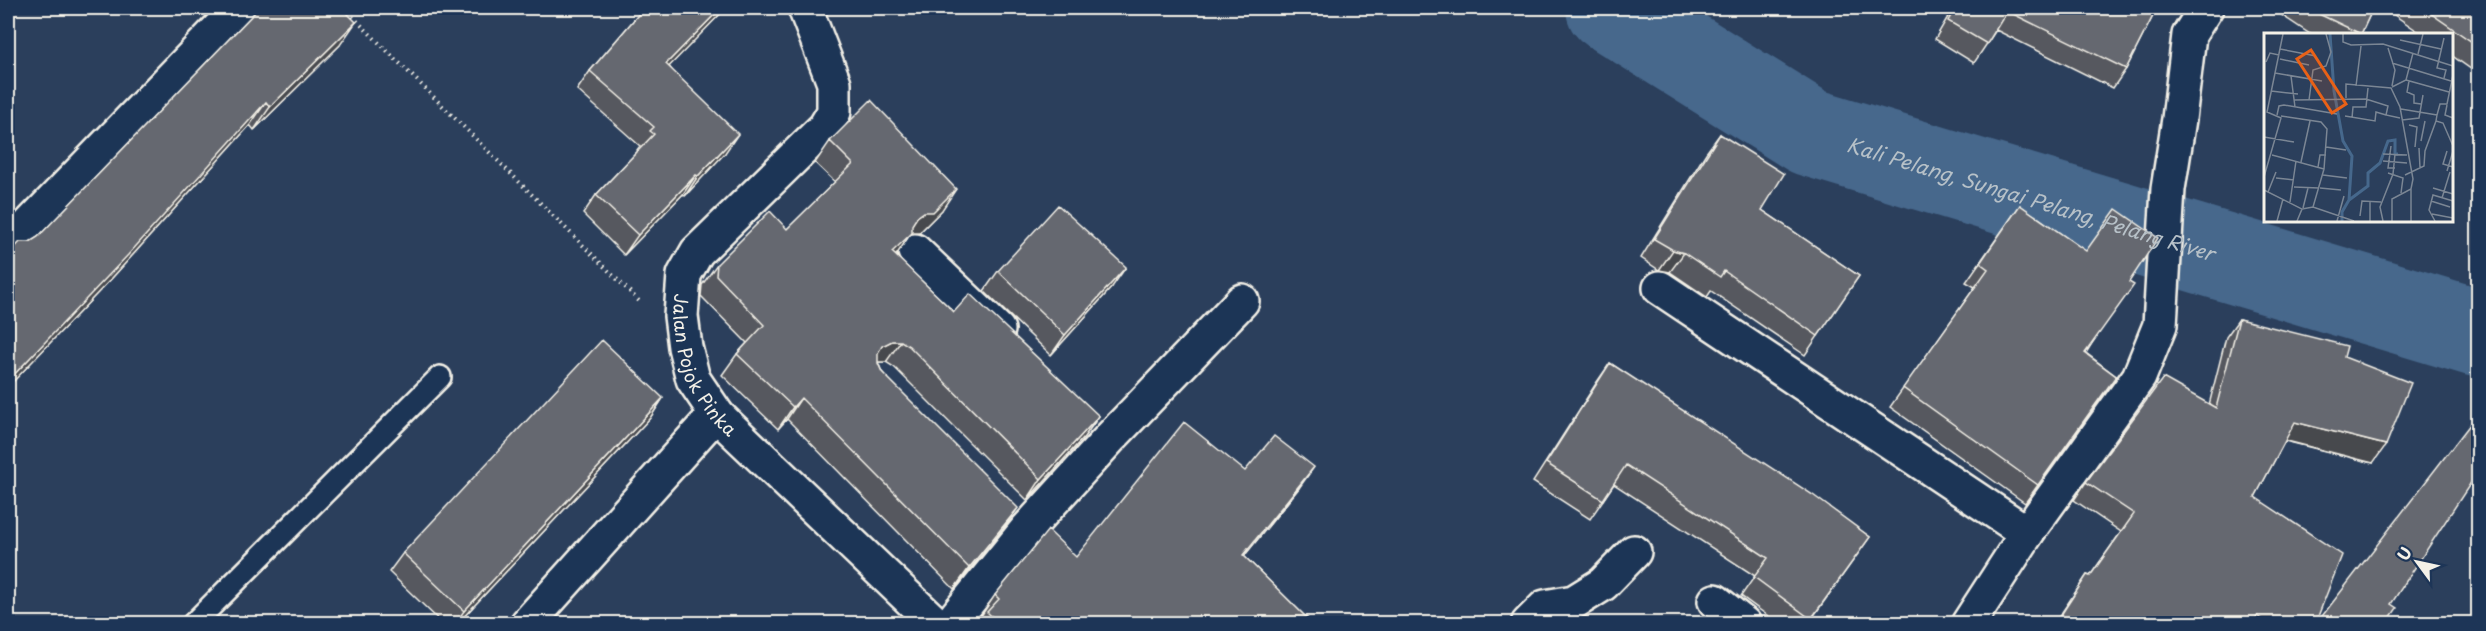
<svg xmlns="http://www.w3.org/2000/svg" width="2486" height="631" viewBox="0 0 2486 631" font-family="'Playpen Sans',sans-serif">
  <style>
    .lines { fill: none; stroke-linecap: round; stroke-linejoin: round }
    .river { stroke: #46688c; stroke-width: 88 }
    .service-casing { stroke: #f4f1e8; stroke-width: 26 }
    .minor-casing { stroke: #f4f1e8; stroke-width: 38 }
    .path { stroke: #f4f1e8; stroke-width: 4; stroke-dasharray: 1.5 4.5; stroke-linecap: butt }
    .service { stroke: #1d3557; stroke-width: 21 }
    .minor { stroke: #1d3557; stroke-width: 33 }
    .wall { fill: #57595f; stroke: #f4f1e8; stroke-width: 1.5 }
    .shaded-wall { fill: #47484e; stroke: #f4f1e8; stroke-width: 1.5 }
    .building { fill: #65676f; stroke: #f4f1e8; stroke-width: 1.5 }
    .labels { text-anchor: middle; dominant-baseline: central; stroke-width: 4.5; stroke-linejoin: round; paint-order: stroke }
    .street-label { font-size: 18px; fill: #f4f1e8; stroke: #1d3557 }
    .water-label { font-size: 20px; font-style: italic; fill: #b7c1c8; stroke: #1d3557 }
    .inset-river { fill: none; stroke: #46688c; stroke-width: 3 }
    .inset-road { fill: none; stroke: #7b8694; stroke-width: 1.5 }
    .view { fill: #e96117; fill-opacity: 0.15; stroke: #e96117; stroke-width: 3 }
    .inset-edge { fill: none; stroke: #f4f1e8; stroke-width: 3 }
  </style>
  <rect width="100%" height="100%" fill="#2b3f5c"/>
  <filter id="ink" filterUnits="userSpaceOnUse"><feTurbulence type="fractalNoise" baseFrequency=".0167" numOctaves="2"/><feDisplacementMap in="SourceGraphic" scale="12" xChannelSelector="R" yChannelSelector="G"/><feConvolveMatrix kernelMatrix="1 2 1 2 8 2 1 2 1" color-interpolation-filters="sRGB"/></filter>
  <g filter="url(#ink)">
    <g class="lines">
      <!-- river -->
      <path class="river" id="s1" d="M1610 8 1809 132 2478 333"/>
      <defs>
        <path id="service" d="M193 624 440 377"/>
        <g id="minor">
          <path id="s2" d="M805 8 834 83V112L825 127 697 252 684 275 681 316 685 347 693 379 718 416 936 624"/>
          <path d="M8 247 239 8"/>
          <path d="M915 251 998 330"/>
          <path d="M1660 288 2027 533"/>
          <path d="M1715 601 1744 624"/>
          <path d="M527 624 705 426 718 416"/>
          <path d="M950 624 1028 528 1111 437 1242 301"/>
          <path d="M1528 624 1545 607 1574 602 1603 584 1634 552"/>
          <path d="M1968 624 2027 533 2139 377 2160 325 2168 189 2179 119 2189 35 2206 8"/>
        </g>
      </defs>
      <!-- service casing -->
      <use href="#service" class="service-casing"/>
      <!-- minor casing -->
      <use href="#minor" class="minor-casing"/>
      <!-- path -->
      <path class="path" d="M344 8 639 301"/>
      <!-- service -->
      <use href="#service" class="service"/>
      <!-- minor -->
      <use href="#minor" class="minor"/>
    </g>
    <!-- wall -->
    <path class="wall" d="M256 8H342L340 45 254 130 250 125 112 278 8 387V255L38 237 257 10Z
      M644 8H726L669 66 725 153 685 196 683 194 624 255 583 214 596 195 638 151 637 150 640 146 577 90 590 71Z
      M1953 8H2157L2126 69 2113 88 1996 30 1974 63 1935 39Z
      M2271 8H2373L2361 34H2310Z
      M2384 8H2478V74L2451 55V34H2422Z
      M1720 134 1762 210 1859 276 1805 355 1711 291 1707 297 1670 272 1659 270 1641 258 1706 153Z
      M830 141 942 210 919 233H911L895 256 954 312 1099 416 1084 437 1027 500 894 367 886 362H878L882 372 1003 529 954 589 787 419 778 429 722 375 737 354 747 343 701 296 702 285 717 264 787 229 835 182 815 163Z
      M2020 205 2129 282 2086 353 2116 376 2025 503 1890 407 1975 287 1966 282Z
      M998 271 1112 287 1051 355 984 291Z
      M2239 319 2344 357 2373 463 2285 441 2255 497 2315 624H2054L2087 575 2090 576 2121 532 2074 500 2086 482 2209 405 2226 337Z
      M1610 363 1870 537 1808 624H1779L1741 596 1755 576 1614 484 1590 519 1533 482 1597 382Z
      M663 398 650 418 457 624H443L389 572 403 553Z
      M1245 471 1299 488 1244 556 1313 624H979L983 618 981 616 995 595 1076 557Z"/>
    <!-- shaded-wall -->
    <path class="shaded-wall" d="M721 8H726L653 83 666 64Z
      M356 22 340 45 254 130 270 107Z
      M266 102 250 125 112 278 8 387V381Z
      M738 134 725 153 685 196 698 176Z
      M696 175 683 194 624 255 638 235Z
      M956 189 942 210 919 233H911L897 254 877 273 917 217Z
      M1673 250 1684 253 1670 272 1659 270Z
      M1126 267 1112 287 1051 355 1065 335Z
      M892 341H901L886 362H877L867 367 882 346Z
      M663 398 650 418 457 624H455L464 611Z
      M801 398 787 419 778 429 793 407Z
      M1099 416 1084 437 1027 500 1041 479Z
      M2295 422 2386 445 2373 463 2283 440Z
      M1314 467 1299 488 1229 575 1243 555Z
      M1018 508 1003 529 954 589 969 568Z"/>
    <!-- building -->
    <path class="building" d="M259 8H342L356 22 270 107 266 102 128 255 8 381V255L20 242H30L38 237Z
      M644 8H721L666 64 738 134 698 176 696 175 638 235 596 195 654 134 650 131 654 127 590 71Z
      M1955 8H2157L2126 69 2007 11 1987 44 1948 21Z
      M2310 8H2373L2361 34 2321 15Z
      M2423 8H2478V46Z
      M871 100 956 189 933 212H924L917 217 912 225V233L892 252 954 312 970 294 1099 416 1041 479 909 346 901 341H892L882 346 878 353V363L882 372 1018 508 969 568 801 398 793 407 737 354 764 325 716 275 717 264 770 211 787 229 853 164 830 141Z
      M1720 134 1784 174 1762 210 1859 276 1818 336 1724 271 1720 277 1684 253 1673 250 1654 239Z
      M1058 205 1126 267 1065 335 998 271Z
      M2020 205 2086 251 2116 209 2158 238 2129 282 2134 285 2085 353 2116 376 2038 485 1903 388 1988 269 1980 263Z
      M2239 319 2347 346 2344 357 2411 383 2386 445 2295 422 2255 497 2342 555 2315 624H2268L2257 616 2251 624H2055L2087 575 2090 576 2134 514 2086 482 2163 378 2216 408Z
      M602 340 663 398 464 611 403 553Z
      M1610 363 1813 495 1870 537 1811 619 1754 577 1768 558 1626 465 1603 500 1546 463Z
      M2478 414V472L2391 604 2397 608 2386 624H2316Z
      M1184 422 1245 471 1274 436 1314 467 1243 555 1313 624H1000L987 612 999 599 995 595 1048 530 1076 557Z"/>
  </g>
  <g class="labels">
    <!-- street labels -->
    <g class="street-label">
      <text stroke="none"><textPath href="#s2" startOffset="428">Jalan Pojok Pinka</textPath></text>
    </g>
    <!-- water labels -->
    <g class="water-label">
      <text stroke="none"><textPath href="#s1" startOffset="466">Kali Pelang, Sungai Pelang, Pelang River</textPath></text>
    </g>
  </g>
  <!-- overview -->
  <g transform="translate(2264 33)">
    <rect width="189" height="189" fill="#2b3f5c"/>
    <path class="inset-river" d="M66 1 70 58 79 108 88 123 85 167 104 153V140L116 130 124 108 131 107V121H134M78 188V179L85 167"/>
    <path class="inset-road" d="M79 1V9L87 12 119 11 189 33M136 7 177 16M124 15 131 37 128 53M16 16 52 23M154 21 159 1M16 26 45 32M2 29 6 20 15 22M128 30 187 48M11 40 58 48M27 43 31 74M180 45 182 37 173 35 180 5M142 47 185 59M145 48 143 59 150 62V70L157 71M92 53 97 13M128 54 142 47 149 20M7 58 34 61M82 65V51L127 55 136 74 149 146 147 156 128 166V188M30 67 102 66 124 73 122 82 136 85M45 67 49 37 62 33 67 19 62 1M183 72 181 82 189 85M137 76 173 82M13 82 15 73 20 72 73 81M173 82 176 71H183L189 42M173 82 172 88 179 90 189 113M17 83 57 89 63 96 60 136 49 174M81 83 111 88 112 79 122 82M88 85 89 74H102L104 55M138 87 155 85 159 62M145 92 153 94 151 114M0 104 30 109M157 108 161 88M127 113 124 135H131M62 114 82 117M155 115 156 135M183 118 179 131 189 134M119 121 143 122M8 122 60 136M119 128 143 130M37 129 46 88M54 134 56 122H62M183 138 189 118M124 140 139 145 137 160M59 142 83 145M141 142 160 133 161 118 172 88M0 144 17 85 3 79 19 1M12 145 30 147M30 154 55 155M56 155 77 157M169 155 189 161M147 156V188M0 157 38 176 33 188M4 159 12 139M178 165 186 139M167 168 186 174M26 169 32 128M39 175 44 155M38 176 49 174 90 188M168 181 189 185M96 183 98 168 117 169M13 188 19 166M73 188 80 163M106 188V169M119 188 116 174 129 141 131 121M171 188 165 177 169 162 189 168"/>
    <path class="view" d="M47 17 82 71 68 80 33 26Z"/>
    <rect width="189" height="189" class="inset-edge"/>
  </g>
  <!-- margin -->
  <rect width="2486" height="631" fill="none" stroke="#1d3557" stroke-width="30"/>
  <rect x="15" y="15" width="2456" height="601" fill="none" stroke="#f4f1e8" stroke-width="2" filter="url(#ink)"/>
  <!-- north arrow -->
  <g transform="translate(2417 562) rotate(303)" stroke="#1d3557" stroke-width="4.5" paint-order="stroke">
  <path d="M0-4.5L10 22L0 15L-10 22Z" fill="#f4f1e8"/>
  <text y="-9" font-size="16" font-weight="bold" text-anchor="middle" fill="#f4f1e8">U</text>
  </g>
</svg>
